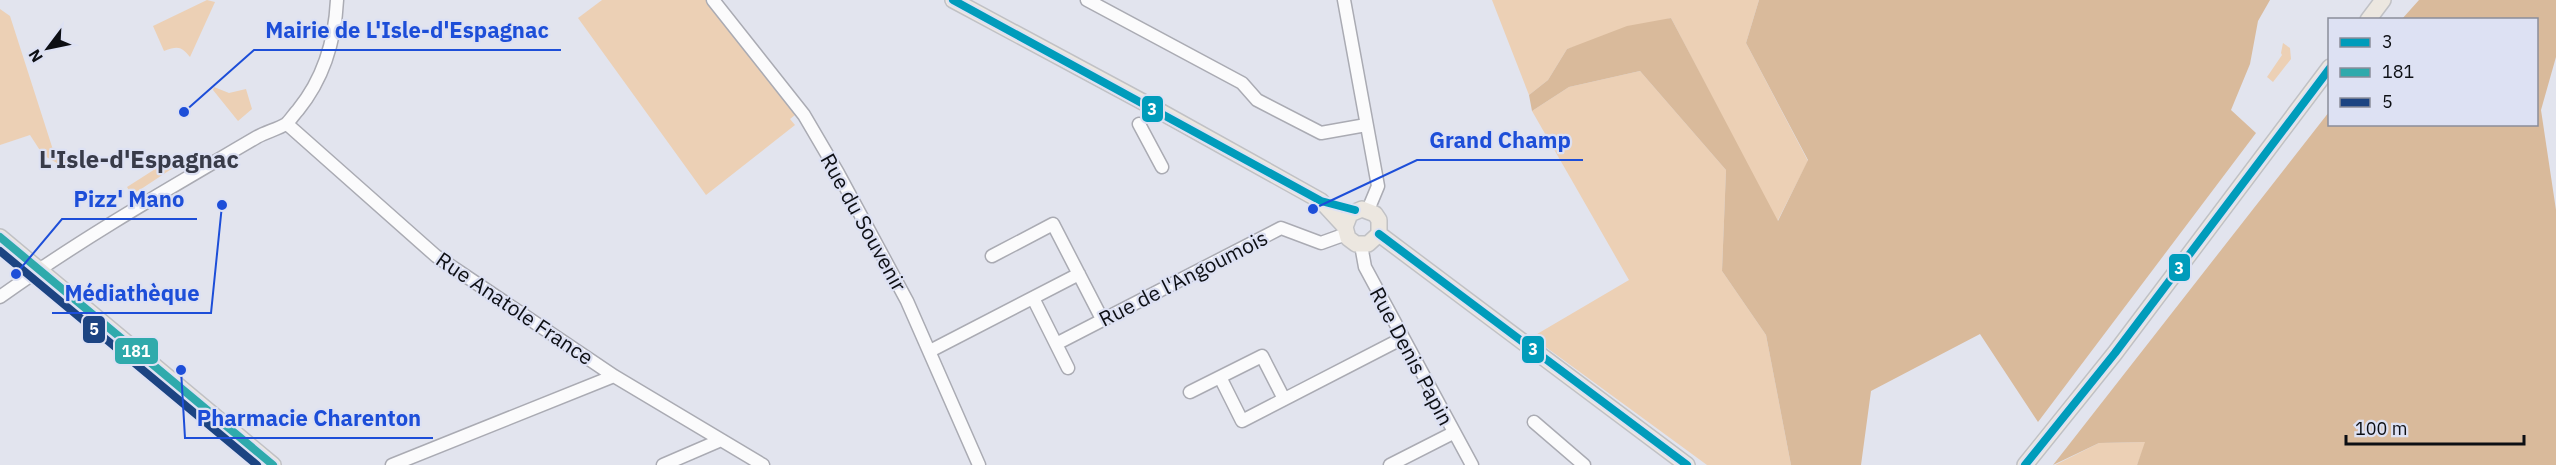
<svg xmlns="http://www.w3.org/2000/svg" width="2556" height="465" viewBox="0 0 2556 465" font-family="'IBM Plex Sans',sans-serif">
  <style>
    .green { fill: #ecd0b5 }
    .forest { fill: #d9ba9b }
    .lines { fill: none; stroke-linecap: round; stroke-linejoin: round }
    .minor-casing { stroke: #aaabb3; stroke-width: 15 }
    .major-casing { stroke: #c0c1c5; stroke-width: 18 }
    .minor { stroke: #fbfbfc; stroke-width: 12 }
    .major { stroke: #ece7e0; stroke-width: 15 }
    .bus-1-casing { stroke: #dde1f3; stroke-width: 12 }
    .bus-2-casing { stroke: #dde1f3; stroke-width: 12 }
    .bus-3-casing { stroke: #dde1f3; stroke-width: 12 }
    .bus-1 { stroke: #009cbb; stroke-width: 8 }
    .bus-2 { stroke: #2faaac; stroke-width: 8 }
    .bus-3 { stroke: #1c4482; stroke-width: 8 }
    .labels { text-anchor: middle; dominant-baseline: central; stroke-width: 4.5; stroke-linejoin: round; paint-order: stroke }
    .street-label { font-size: 21px; fill: #0d0f14; stroke: #dde1f3 }
    .quarter-label { font-size: 24px; font-weight: bold; fill: #383b49; stroke: #dde1f3 }
    .leader { fill: none; stroke: #1d4ed8; stroke-width: 2 }
    .callout-dot { fill: #1d4ed8; stroke: #dde1f3; stroke-width: 2 }
    .callout-label { font-size: 22px; text-anchor: middle; font-weight: bold; fill: #1d4ed8; stroke: #dde1f3; stroke-width: 4.5; stroke-linejoin: round; paint-order: stroke }
    .line-badge { stroke: #dde1f3; stroke-width: 2 }
    .badge-label { font-size: 16px; text-anchor: middle; font-weight: bold; fill: #fff }
  </style>
  <rect width="100%" height="100%" fill="#e2e4ee"/>
  <!-- green -->
  <path class="green" d="M207 0 215 2 190 57C181 46 178 46 164 51L153 26Z
    M602 0H706L795 115 790 119 795 125 706 195 578 18Z
    M1492 0H1759L1746 43 1808 161 1777 222 1671 18 1567 49 1548 80 1529 95Z
    M0 9 10 16 55 156 64 150 72 160 64 167 43 155 30 135 0 145Z
    M2283 43 2290 48 2291 59 2273 82 2267 77 2282 55 2281 53Z
    M1640 71 1726 170 1722 271 1766 335 1791 465H1707L1532 337 1629 280 1532 111 1569 87Z
    M214 87 229 93 246 89 252 109 238 121 213 90Z
    M174 157 179 164 132 195 127 187Z
    M2146 442 2137 465H2055L2099 443Z"/>
  <!-- forest -->
  <path class="forest" d="M1759 0H2270L2258 21 2250 64 2231 110 2256 133 2038 422 1980 334 1871 391 1861 465H1791L1766 335 1722 271 1726 170 1640 71 1569 87 1532 111 1529 95 1548 80 1567 49 1627 26 1671 18 1778 221 1808 160 1746 43Z
    M2419 0H2556V57L2541 110 2556 210V465H2137L2145 442 2099 443 2053 465 2329 112 2330 124H2536V20L2402 19Z"/>
  <g class="lines">
    <defs>
      <path id="minor" d="M713 0 804 115 838 173 907 301 979 465
        M1087 0 1242 83 1257 100 1321 133 1366 125
        M1344 0 1378 186 1368 210
        M287 124 436 256 614 376 763 465
        M1139 124 1162 167
        M1361 245 1365 267 1472 465
        M992 256 1053 224 1102 319
        M0 297C82 238 170 188 257 137 266 132 278 129 286 124 290 121 294 114 298 110 324 78 335 41 337 0
        M1033 298 1068 368
        M1056 344 1281 228 1321 243 1346 234
        M930 351 1079 274
        M1220 377 1242 421 1403 338
        M1190 392 1262 356 1284 399
        M1534 422 1584 465
        M392 465 614 376
        M663 465 721 440
        M1390 465 1453 433"/>
      <path id="major" d="M953 0 1156 109 1321 201 1345 227 1348 238 1356 244H1368L1379 234V220L1375 214 1362 209 1350 214 1345 227
        M2368 20 2383 0
        M1379 234 1687 465
        M0 237 273 465
        M2025 465 2115 353 2330 67"/>
    </defs>
    <!-- minor casing -->
    <use href="#minor" class="minor-casing"/>
    <!-- major casing -->
    <use href="#major" class="major-casing"/>
    <!-- minor -->
    <use href="#minor" class="minor"/>
    <!-- major -->
    <use href="#major" class="major"/>
    <defs>
      <path id="bus-1" d="M953 0 1321 201 1355 210
        M1379 234 1687 465
        M2025 465 2115 353 2330 68"/>
      <path id="bus-2" d="M0 237 273 465"/>
      <path id="bus-3" d="M0 251 257 465"/>
    </defs>
    <!-- bus-1 casing -->
    <use href="#bus-1" class="bus-1-casing"/>
    <!-- bus-2 casing -->
    <use href="#bus-2" class="bus-2-casing"/>
    <!-- bus-3 casing -->
    <use href="#bus-3" class="bus-3-casing"/>
    <!-- bus-1 -->
    <use href="#bus-1" class="bus-1"/>
    <!-- bus-2 -->
    <use href="#bus-2" class="bus-2"/>
    <!-- bus-3 -->
    <use href="#bus-3" class="bus-3"/>
  </g>
  <g class="labels">
    <!-- street labels -->
    <g class="street-label">
      <text transform="translate(864 222) rotate(61)">Rue du Souvenir</text>
      <text transform="translate(1183 278) rotate(-27)">Rue de l'Angoumois</text>
      <text transform="translate(515 308) rotate(34)">Rue Anatole France</text>
      <text transform="translate(1412 356) rotate(62)">Rue Denis Papin</text>
    </g>
    <!-- quarter labels -->
    <g class="quarter-label">
      <text x="139" y="159">L'Isle-d'Espagnac</text>
    </g>
  </g>
  <!-- callouts -->
  <path class="leader" d="M184 112L254 50H561M1313 209L1417 160H1583M16 274L62 219H197M222 205L211 313H52M181 370L185 438H433"/>
  <g class="callout-dot">
    <circle cx="184" cy="112" r="6"/>
    <circle cx="1313" cy="209" r="6"/>
    <circle cx="16" cy="274" r="6"/>
    <circle cx="222" cy="205" r="6"/>
    <circle cx="181" cy="370" r="6"/>
  </g>
  <g class="callout-label">
    <text x="407" y="38">Mairie de L'Isle-d'Espagnac</text>
    <text x="1500" y="148">Grand Champ</text>
    <text x="129" y="207">Pizz' Mano</text>
    <text x="132" y="301">Médiathèque</text>
    <text x="309" y="426">Pharmacie Charenton</text>
  </g>
  <g class="line-badge">
    <rect x="1141" y="95" width="23" height="28" rx="6" fill="#009cbb"/>
    <rect x="2168" y="253" width="23" height="29" rx="6" fill="#009cbb"/>
    <rect x="82" y="315" width="24" height="29" rx="6" fill="#1c4482"/>
    <rect x="1521" y="335" width="24" height="29" rx="6" fill="#009cbb"/>
    <rect x="114" y="337" width="45" height="28" rx="6" fill="#2faaac"/>
  </g>
  <g class="badge-label">
    <text x="1152" y="115">3</text>
    <text x="2179" y="274">3</text>
    <text x="94" y="335">5</text>
    <text x="1533" y="355">3</text>
    <text x="136" y="357">181</text>
  </g>
  <!-- legend -->
  <rect x="2328" y="18" width="210" height="108" fill="#dde1f3" stroke="#8a8d9a" stroke-width="1.5"/>
  <rect x="2340" y="38" width="30" height="9" fill="#009cbb" stroke="#8a8d9a" stroke-width="1.5"/>
  <text x="2382" y="48" font-size="18" fill="#0d0f14">3</text>
  <rect x="2340" y="68" width="30" height="9" fill="#2faaac" stroke="#8a8d9a" stroke-width="1.5"/>
  <text x="2382" y="78" font-size="18" fill="#0d0f14">181</text>
  <rect x="2340" y="98" width="30" height="9" fill="#1c4482" stroke="#8a8d9a" stroke-width="1.5"/>
  <text x="2382" y="108" font-size="18" fill="#0d0f14">5</text>
  <!-- north arrow -->
  <g transform="translate(48 48) rotate(238)" stroke="#dde1f3" stroke-width="4.5" paint-order="stroke">
  <path d="M0-4.5L10 22L0 15L-10 22Z" fill="#0d0f14"/>
  <text y="-9" font-size="16" font-weight="bold" text-anchor="middle" fill="#0d0f14">N</text>
  </g>
  <!-- scale -->
  <path d="M2346 435v9h178v-9" fill="none" stroke="#0d0f14" stroke-width="3"/>
  <text x="2355" y="435" font-size="18" fill="#0d0f14" stroke="#dde1f3" stroke-width="4.5" paint-order="stroke">100 m</text>
</svg>
